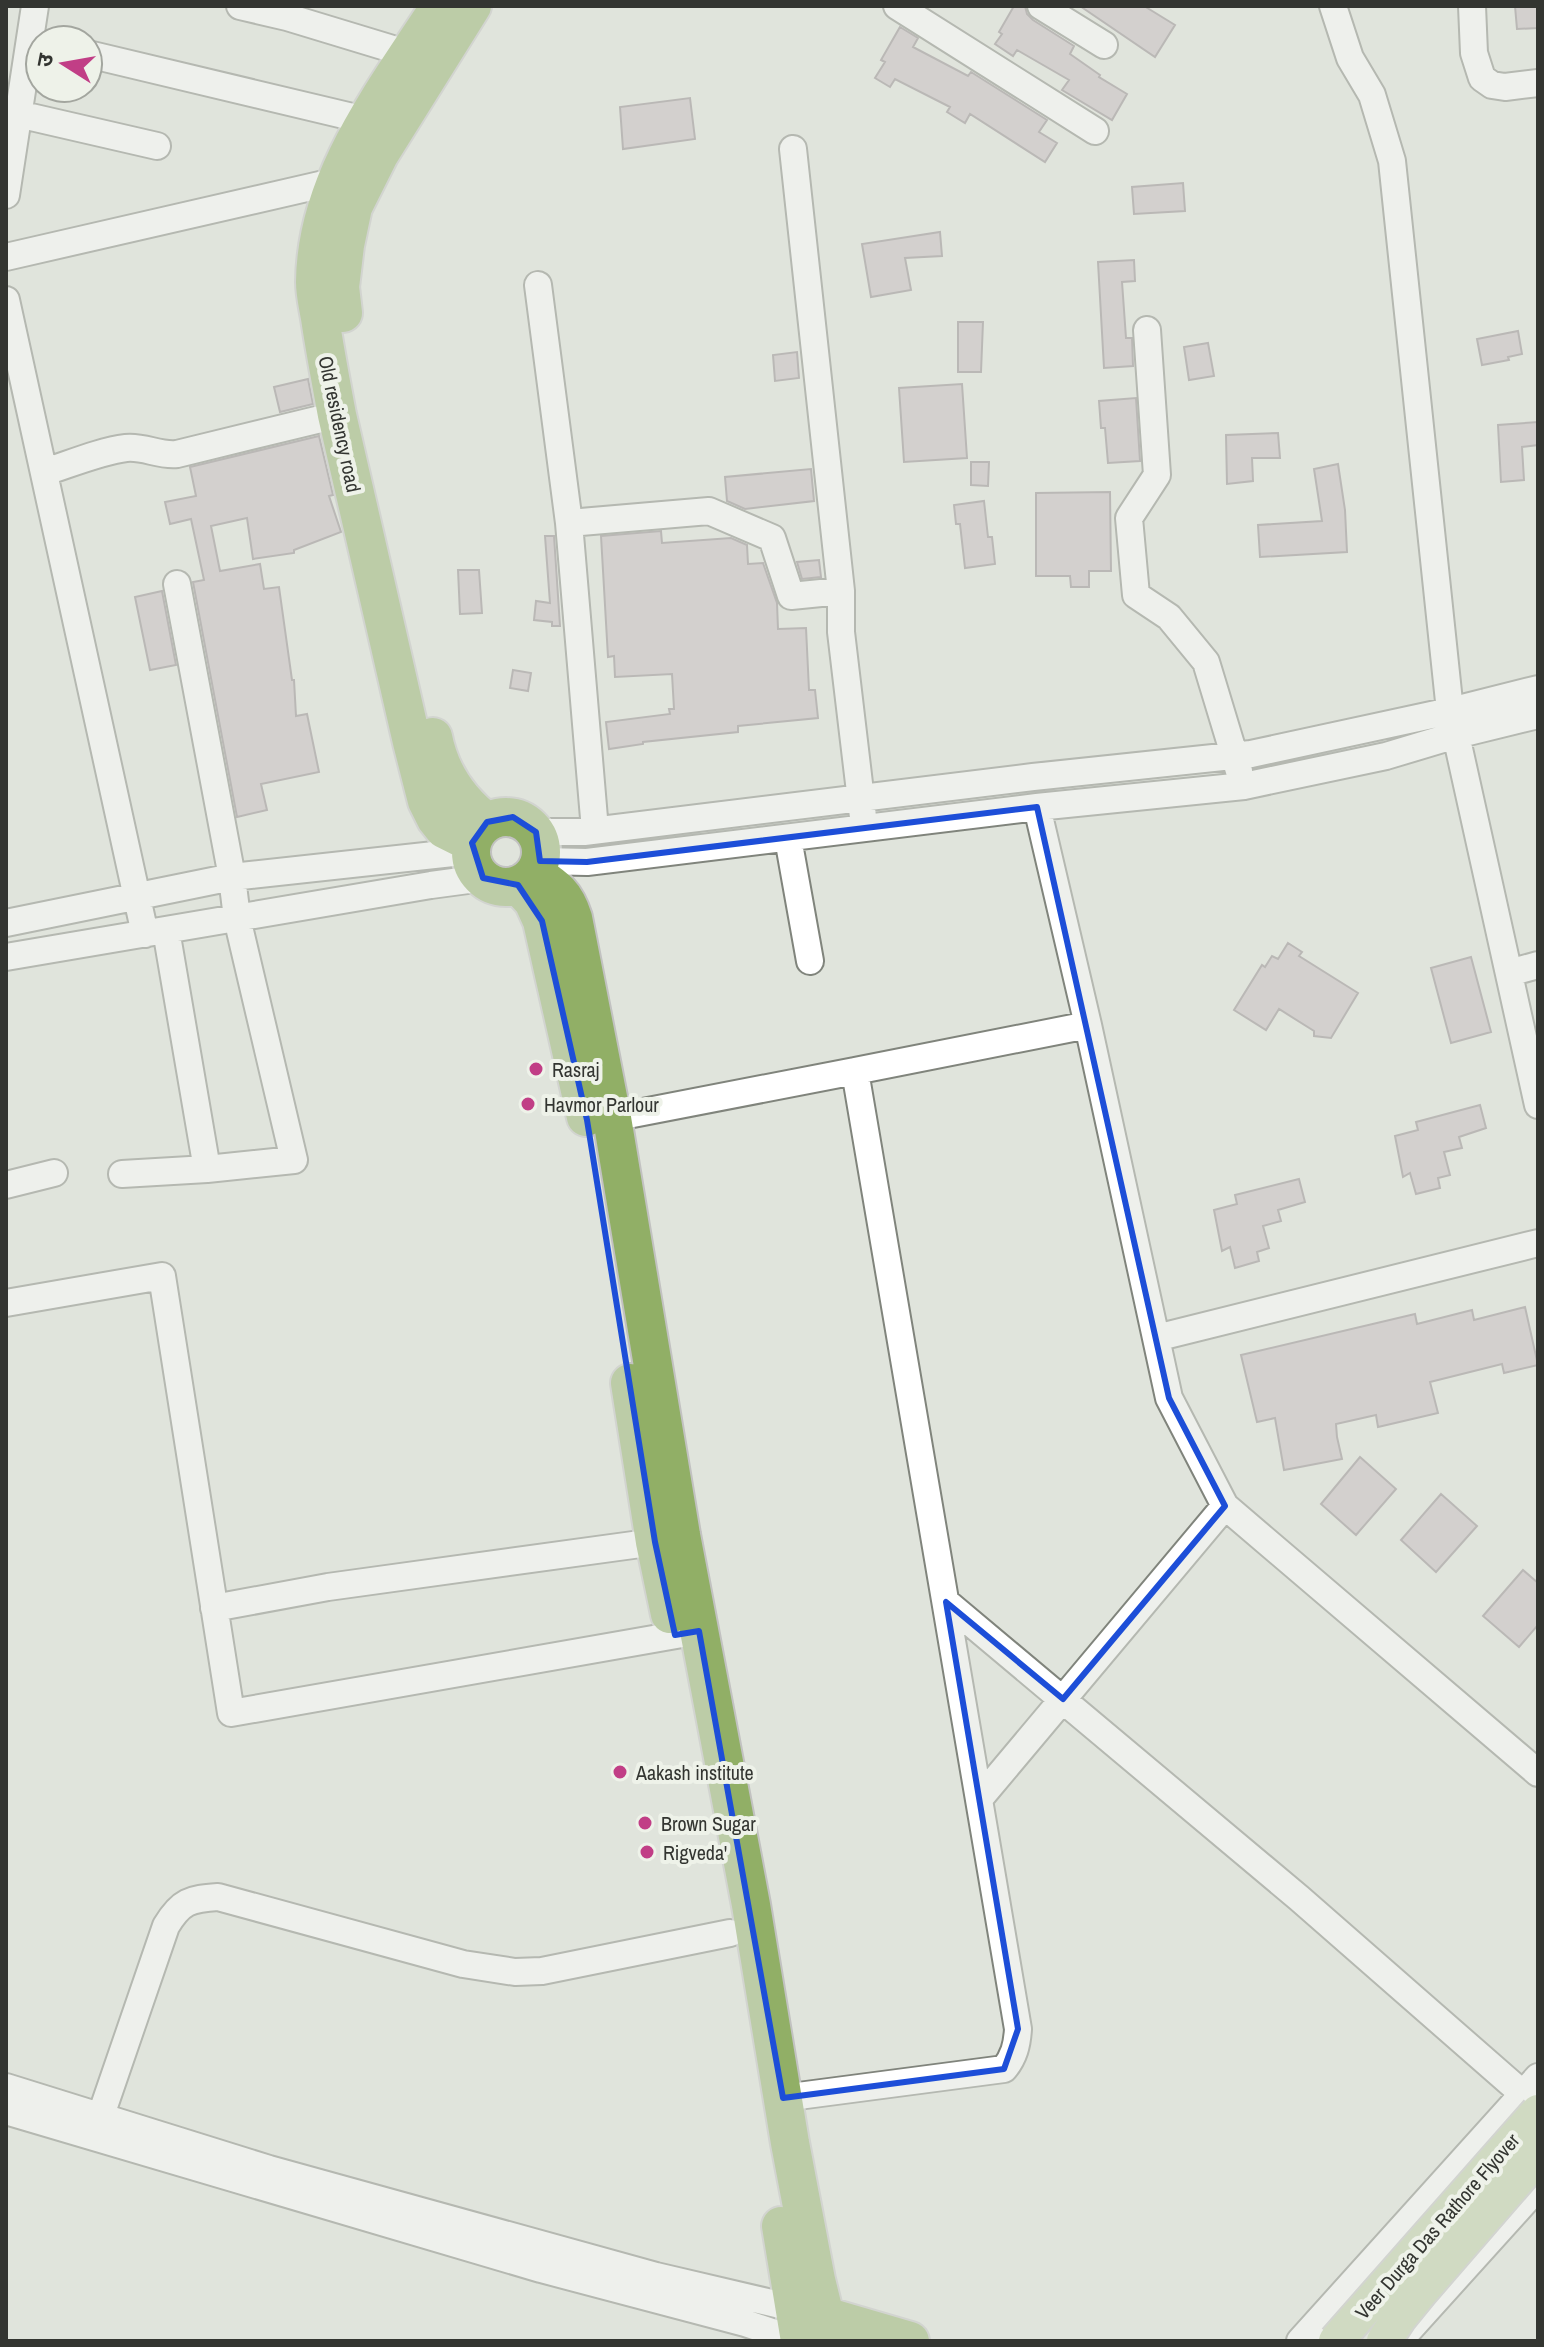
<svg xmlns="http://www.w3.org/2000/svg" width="1544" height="2347" viewBox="0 0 1544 2347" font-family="'Archivo Narrow','Noto Sans Devanagari',sans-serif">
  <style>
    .building { fill: #c3b9bd; stroke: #8d8487; stroke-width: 2 }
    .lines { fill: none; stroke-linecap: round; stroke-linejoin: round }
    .minor-casing { stroke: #80847c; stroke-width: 30 }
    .highway-casing { stroke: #c2c2c1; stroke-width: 42 }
    .minor { stroke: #fff; stroke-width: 26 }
    .highway { stroke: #91af66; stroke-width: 38 }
    .major-bridge-casing { stroke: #c2c2c1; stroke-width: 38; stroke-linecap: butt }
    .major-bridge { stroke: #bdcfa3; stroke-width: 34 }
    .marked { fill: none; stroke: #1d4ed8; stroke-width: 6; stroke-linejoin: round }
    .poi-dot { fill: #c13e86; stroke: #eef2e9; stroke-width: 3 }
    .labels { text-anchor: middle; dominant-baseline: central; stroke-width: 8; stroke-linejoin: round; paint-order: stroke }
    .street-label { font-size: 20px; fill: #333531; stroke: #eef2e9 }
    .poi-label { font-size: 20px; fill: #333531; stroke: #eef2e9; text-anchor: start }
  </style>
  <rect width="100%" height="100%" fill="#e0e4dc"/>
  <!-- building -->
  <path class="building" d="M1014 6H1025L1027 14 1033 20 1074 46 1070 54 1100 75 1099 77 1127 94 1112 120 1062 90 1069 80 1017 50 1013 56 995 44 1002 34 999 32Z
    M1080 6H1144L1175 25 1155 57Z
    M1515 6H1538V28L1517 29Z
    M900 27 918 38 913 47 968 76 971 72 1047 120 1039 132 1057 143 1045 162 970 114 965 123 947 112 950 107 895 79 890 87 875 78 885 62 881 60Z
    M690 98 695 139 623 149 620 107Z
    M1183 183 1185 211 1134 214 1132 187Z
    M940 232 942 256 905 258 911 290 871 297 862 244Z
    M1134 260 1135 281 1122 282 1126 338H1132L1133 366 1104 368 1098 262Z
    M958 322H983L981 372H958Z
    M1518 331 1522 354 1508 357 1509 360 1482 365 1477 339Z
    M1208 343 1214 376 1189 380 1184 347Z
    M797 352 799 378 775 381 773 355Z
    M308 379 313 404 280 412 274 387Z
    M962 384 967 458 904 462 899 388Z
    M1136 398 1140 461 1108 463 1105 428H1101L1099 401Z
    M1538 422V445L1522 447 1524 480 1501 482 1498 425Z
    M1278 433 1280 458H1252L1253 481 1227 484 1226 435Z
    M319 436 333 495 329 496 341 532 294 550V553L253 559 247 518 211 526 220 571 260 564 264 589 279 587 292 680H294L296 716 307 714 319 772 261 784 267 810 237 817 193 582 204 580 191 519 170 524 165 502 196 496 190 467Z
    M971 462H989L988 486 971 485Z
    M1338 464 1345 510 1347 552 1260 557 1258 525 1322 521 1314 469Z
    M811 469 814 501 745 509 727 501 725 477Z
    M1110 492 1111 571H1089V587H1071L1070 576H1036V493Z
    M984 501 988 537H992L995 564 965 568 960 524H956L954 505Z
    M661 531 662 543 731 538 747 545 748 564 763 563 777 603 778 629 806 628 809 690H815L818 718 738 726V732L643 742V744L609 749 606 722 670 714 669 709H674L672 674 615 677 614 656 608 657 601 536Z
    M545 536H554L560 626H552V622L534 620 536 601 550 603Z
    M819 560 821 577 802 579 797 562Z
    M458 570H479L482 613 460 614Z
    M162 591 176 665 150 670 135 597Z
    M513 670 531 673 528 691 510 688Z
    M1288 943 1302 952 1299 956 1358 993 1331 1038 1314 1036V1031L1279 1009 1266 1030 1234 1010 1262 965 1265 967 1272 956 1278 959Z
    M1471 957 1491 1032 1451 1043 1431 968Z
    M1480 1105 1486 1128 1459 1137 1462 1148 1444 1152 1450 1175 1438 1178 1440 1188 1416 1194 1410 1173 1403 1177 1395 1136 1418 1130 1416 1122Z
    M1299 1179 1305 1202 1278 1210 1281 1221 1263 1226 1269 1248 1257 1252 1259 1261 1235 1268 1230 1247 1222 1251 1214 1210 1237 1204 1235 1195Z
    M1525 1307 1538 1365 1504 1373 1502 1364 1430 1382 1438 1413 1378 1427 1376 1415 1336 1424 1337 1437 1342 1459 1284 1470 1275 1418 1257 1422 1241 1355 1415 1314 1417 1324 1472 1310 1474 1320Z
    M1360 1457 1396 1489 1356 1535 1321 1504Z
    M1441 1494 1477 1526 1436 1572 1401 1540Z
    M1523 1570 1538 1583V1625L1519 1647 1483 1616Z"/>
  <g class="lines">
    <defs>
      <path id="minor" d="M240 6 287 17 409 54
        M897 6 1095 131
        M1041 6 1104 45
        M1333 6 1350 58 1372 95 1392 161 1450 711
        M1472 6 1474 53 1482 78 1492 85 1505 87 1538 83
        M88 54 365 120
        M18 114 157 146
        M793 149 841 591V632L863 817
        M6 195 35 6
        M6 257 337 181
        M538 285 569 523 595 830
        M6 300 145 934
        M1147 330 1157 475 1129 518 1136 595 1169 617 1206 662 1239 771
        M45 472C70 464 101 451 126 448 144 446 159 456 177 454L337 415
        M569 523 709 511 772 538 791 596 841 591
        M1456 735 1538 1105
        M536 832H584L1033 777 1251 754 1450 711 1538 689
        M788 838 810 961
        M540 861 587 862 1037 807 1244 786 1386 756 1456 735 1538 715
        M6 923 232 877 471 851
        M166 930 207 1169
        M6 957 431 885 483 878
        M1509 973 1538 965
        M855 1071 1088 1025
        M612 1118 855 1071 1018 2029C1017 2045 1014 2057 1004 2069L783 2098
        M122 1174 207 1169 294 1160 237 918 232 877 177 584
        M6 1185 54 1173
        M6 1303 162 1276 231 1713 699 1631
        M1156 1338 1538 1243
        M1225 1506 1538 1773
        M946 1602 1299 1898 1523 2094
        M214 1608 328 1587 655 1542
        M980 1798 1225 1506 1169 1398 1088 1025 1037 807
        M6 2087 269 2169 656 2276 793 2308
        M6 2111 541 2269 745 2323 799 2341
        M100 2118 166 1926C181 1901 190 1899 218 1897L463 1964 515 1972 542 1971 730 1933
        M1300 2341 1538 2077
        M1399 2341 1538 2187"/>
      <path id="highway" d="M440 6C386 90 316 177 315 282 315 294 318 306 320 318 325 351 331 383 337 415L412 742 427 801 436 819 444 829 472 843
        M343 313 340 287 345 245 353 207 379 155 472 6
        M433 737C440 773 458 800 487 822
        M471 852a35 35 0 1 1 70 0a35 35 0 1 1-70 0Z
        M534 873C555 887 565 893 573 918L612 1118 681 1535 751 1905 790 2143 816 2280 831 2341
        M518 885 533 901 542 921 586 1117
        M630 1383 655 1542 670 1614
        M781 2226 800 2341
        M804 2310 910 2341"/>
    </defs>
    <!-- minor casing -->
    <use href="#minor" class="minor-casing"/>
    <!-- highway casing -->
    <use href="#highway" class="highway-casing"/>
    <!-- minor -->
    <use href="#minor" class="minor"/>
    <!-- highway -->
    <use href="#highway" class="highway"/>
    <defs>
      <path id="major-bridge" d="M1336 2341 1538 2112
        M1384 2341 1399 2318 1421 2291 1538 2156"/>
    </defs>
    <!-- major-bridge casing -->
    <use href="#major-bridge" class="major-bridge-casing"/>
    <!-- major-bridge -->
    <use href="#major-bridge" class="major-bridge"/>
  </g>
  <!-- marked area -->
  <path d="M0 0H1544V2347H0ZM1037 807 1169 1398 1225 1506 1063 1699 946 1602 1018 2029 1004 2069 783 2098 699 1631 675 1635 655 1542 587 1120 542 921 518 885 483 878 472 843 487 822 513 817 536 832 540 861 587 862Z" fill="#e0e4dc" fill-opacity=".55" fill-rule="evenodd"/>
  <path class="marked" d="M1037 807 1169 1398 1225 1506 1063 1699 946 1602 1018 2029 1004 2069 783 2098 699 1631 675 1635 655 1542 587 1120 542 921 518 885 483 878 472 843 487 822 513 817 536 832 540 861 587 862Z"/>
  <!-- markers -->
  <g class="poi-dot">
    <circle cx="536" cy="1069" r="8"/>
    <circle cx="528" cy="1104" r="8"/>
    <circle cx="620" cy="1772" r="8"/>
    <circle cx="645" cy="1823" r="8"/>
    <circle cx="647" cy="1852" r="8"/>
  </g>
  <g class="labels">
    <!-- street labels -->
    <g class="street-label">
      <text transform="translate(340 424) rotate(78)">Old residency road</text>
      <text transform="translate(1437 2226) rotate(-49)">Veer Durga Das Rathore Flyover</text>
    </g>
    <!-- poi labels -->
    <g class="poi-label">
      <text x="552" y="1069">Rasraj</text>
      <text x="544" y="1104">Havmor Parlour</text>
      <text x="636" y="1772">Aakash institute</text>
      <text x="661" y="1823">Brown Sugar</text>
      <text x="663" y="1852">Rigveda'</text>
    </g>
  </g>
  <!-- border -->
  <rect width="1544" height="2347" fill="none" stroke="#333531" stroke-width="16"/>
  <!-- north arrow -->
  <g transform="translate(64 64) rotate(281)"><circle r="38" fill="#eef2e9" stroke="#a3a69f" stroke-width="2"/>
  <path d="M0-6L14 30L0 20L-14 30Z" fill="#c13e86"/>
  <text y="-12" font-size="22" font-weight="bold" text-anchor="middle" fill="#333531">उ</text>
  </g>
</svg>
